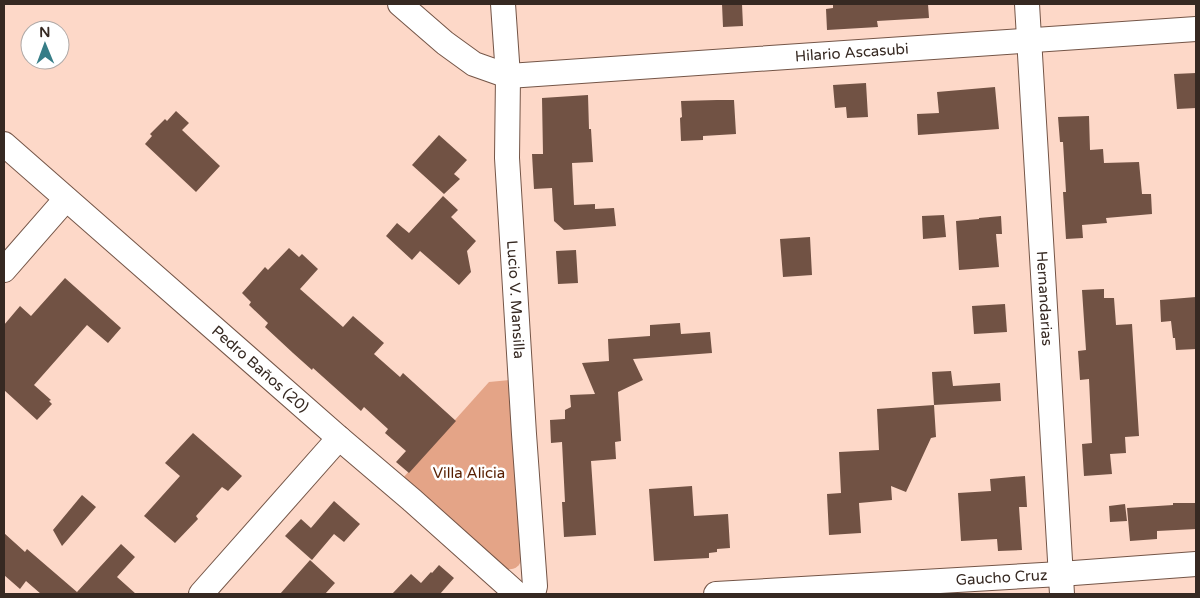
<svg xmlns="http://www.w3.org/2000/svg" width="1200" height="598" viewBox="0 0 1200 598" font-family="'Varela Round',sans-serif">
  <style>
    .green { fill: #e4a487 }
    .building { fill: #715244 }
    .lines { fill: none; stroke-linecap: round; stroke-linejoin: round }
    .street-casing { stroke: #745547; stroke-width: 26 }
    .street { stroke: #fff; stroke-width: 24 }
    .labels { text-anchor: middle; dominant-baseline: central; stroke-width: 5; stroke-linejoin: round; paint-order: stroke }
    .street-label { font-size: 15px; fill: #362922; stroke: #fff }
    .park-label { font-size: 15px; fill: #571e00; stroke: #fff }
  </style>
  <rect width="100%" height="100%" fill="#fdd8c8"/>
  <!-- green -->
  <path class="green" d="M510 380 521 559C520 568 512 571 504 568L402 479 489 382Z"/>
  <!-- building -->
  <path class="building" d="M722 4H742L743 26 723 27Z
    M833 4H928L929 18 877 21 878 27 827 30 826 9 833 8Z
    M1196 73V108L1177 109 1174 74Z
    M866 83 868 117 847 118 846 107 835 108 833 85Z
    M995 87 999 129 918 135 917 114 939 113 937 92Z
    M588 95 589 129H591L593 162 572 163 574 205 595 204V209L614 208 616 226 564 230 554 221 552 188 534 189 532 154H543L542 98Z
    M717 100H734L736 134 703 136V140L681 141 680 118 682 117 681 101Z
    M176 111 189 123 182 130 220 166 196 192 145 144 152 136 150 134 165 119 167 121Z
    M1089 116 1090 150 1103 149 1104 163 1139 162 1142 194H1151L1152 214 1106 218 1107 223 1082 225 1083 238 1066 239 1063 192H1066L1063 142H1060L1058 117Z
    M439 135 467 160 454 174 460 179 444 194 412 165Z
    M443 196 458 210 451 217 476 241 467 251 471 272 459 285 420 251 412 260 386 236 397 223 409 233Z
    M944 215 946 237 923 239 922 216Z
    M1001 216 1002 234H996L999 267 959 270 956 221 979 219V218Z
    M810 237 812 275 783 277 780 239Z
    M289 248 299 257 302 254 318 269 300 289 343 327 353 316 384 343 374 354 400 377 403 373 456 421 409 473 396 462 406 451 385 433 388 429 364 407 361 411 313 368 312 370 293 353 265 327 268 323 249 305 251 302 242 293 265 267 268 270Z
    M576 250 578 283 558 284 556 251Z
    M65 278 121 328 108 343 87 325 34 385 51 400 49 401 52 404 37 420 4 390V325L20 306 31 316Z
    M1104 289V298H1114L1116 325 1132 324 1139 436 1125 437 1126 453 1110 454 1112 474 1084 476 1082 444 1092 443 1089 379 1080 380 1078 351 1086 350 1082 290Z
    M1196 297V349L1176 350 1175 338H1173L1171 321 1161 322 1160 300Z
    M1005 304 1007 332 974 334 972 306Z
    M680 323 681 334 710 332 712 353 633 359 643 380 618 392 621 441 615 442 616 459 591 461 596 535 564 537 562 502H565L562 442 551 443 550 420 565 419V410L571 407 570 395 595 394 582 363 609 361 608 339 650 336V325Z
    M951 371 953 386 1000 383 1001 401 934 405 932 372Z
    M934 405 936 437 931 438 906 492 891 486 892 500 859 503 861 533 829 535 827 494 841 493 839 452 879 450 877 409Z
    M193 433 242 476 228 491 222 487 196 516 198 519 175 543 144 516 180 476 165 463Z
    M1025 476 1027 507H1019L1022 550 998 551 997 539 961 541 958 493 991 491 990 479Z
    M692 486 694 516 728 514 730 548 717 549V552L709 553V558L654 561 649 489Z
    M82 495 96 507 62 546 53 530Z
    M334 501 360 524 344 542 334 534 312 560 285 536 301 519 311 528Z
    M1173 503H1196V529L1157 531V539L1130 541 1127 508 1173 505Z
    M1125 504 1127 521 1110 522 1109 506Z
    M4 533 25 552 27 549 77 592 121 544 135 557 117 577 136 594H41L26 581 20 589 4 575Z
    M310 560 335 583 325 594H280Z
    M439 565 454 578 440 594H392L411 574 421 583 431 572 432 573Z"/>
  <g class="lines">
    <defs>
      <g id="street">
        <path id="s1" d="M400 4 445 43 474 64 508 76 1196 29"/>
        <path id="s2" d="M503 4 508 76 507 158 524 434 535 586 533 594"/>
        <path id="s3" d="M1027 4 1062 594"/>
        <path id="s4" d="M4 144 339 438 413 501 517 594"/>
        <path d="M4 270 66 199"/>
        <path d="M201 594 339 438"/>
        <path id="s5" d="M716 594 1060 574 1196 564"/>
      </g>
    </defs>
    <!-- street casing -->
    <use href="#street" class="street-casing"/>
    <!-- street -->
    <use href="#street" class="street"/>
  </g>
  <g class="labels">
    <!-- street labels -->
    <g class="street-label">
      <text stroke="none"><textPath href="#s1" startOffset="476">Hilario Ascasubi</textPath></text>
      <text stroke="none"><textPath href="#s2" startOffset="296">Lucio V. Mansilla</textPath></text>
      <text stroke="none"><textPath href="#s3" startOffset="295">Hernandarias</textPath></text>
      <text stroke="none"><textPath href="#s4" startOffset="341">Pedro Baños (20)</textPath></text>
      <text stroke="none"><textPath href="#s5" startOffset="286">Gaucho Cruz</textPath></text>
    </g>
    <!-- park labels -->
    <g class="park-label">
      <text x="469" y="473">Villa Alicia</text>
    </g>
  </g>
  <!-- border -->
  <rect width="1200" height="598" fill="none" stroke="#362922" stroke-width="10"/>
  <!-- north arrow -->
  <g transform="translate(45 45) rotate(359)"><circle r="24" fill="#ffffff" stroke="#afa9a7"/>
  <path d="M0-4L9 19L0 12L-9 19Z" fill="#367d87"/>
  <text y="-8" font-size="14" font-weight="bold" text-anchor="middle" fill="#362922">N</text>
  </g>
</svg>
